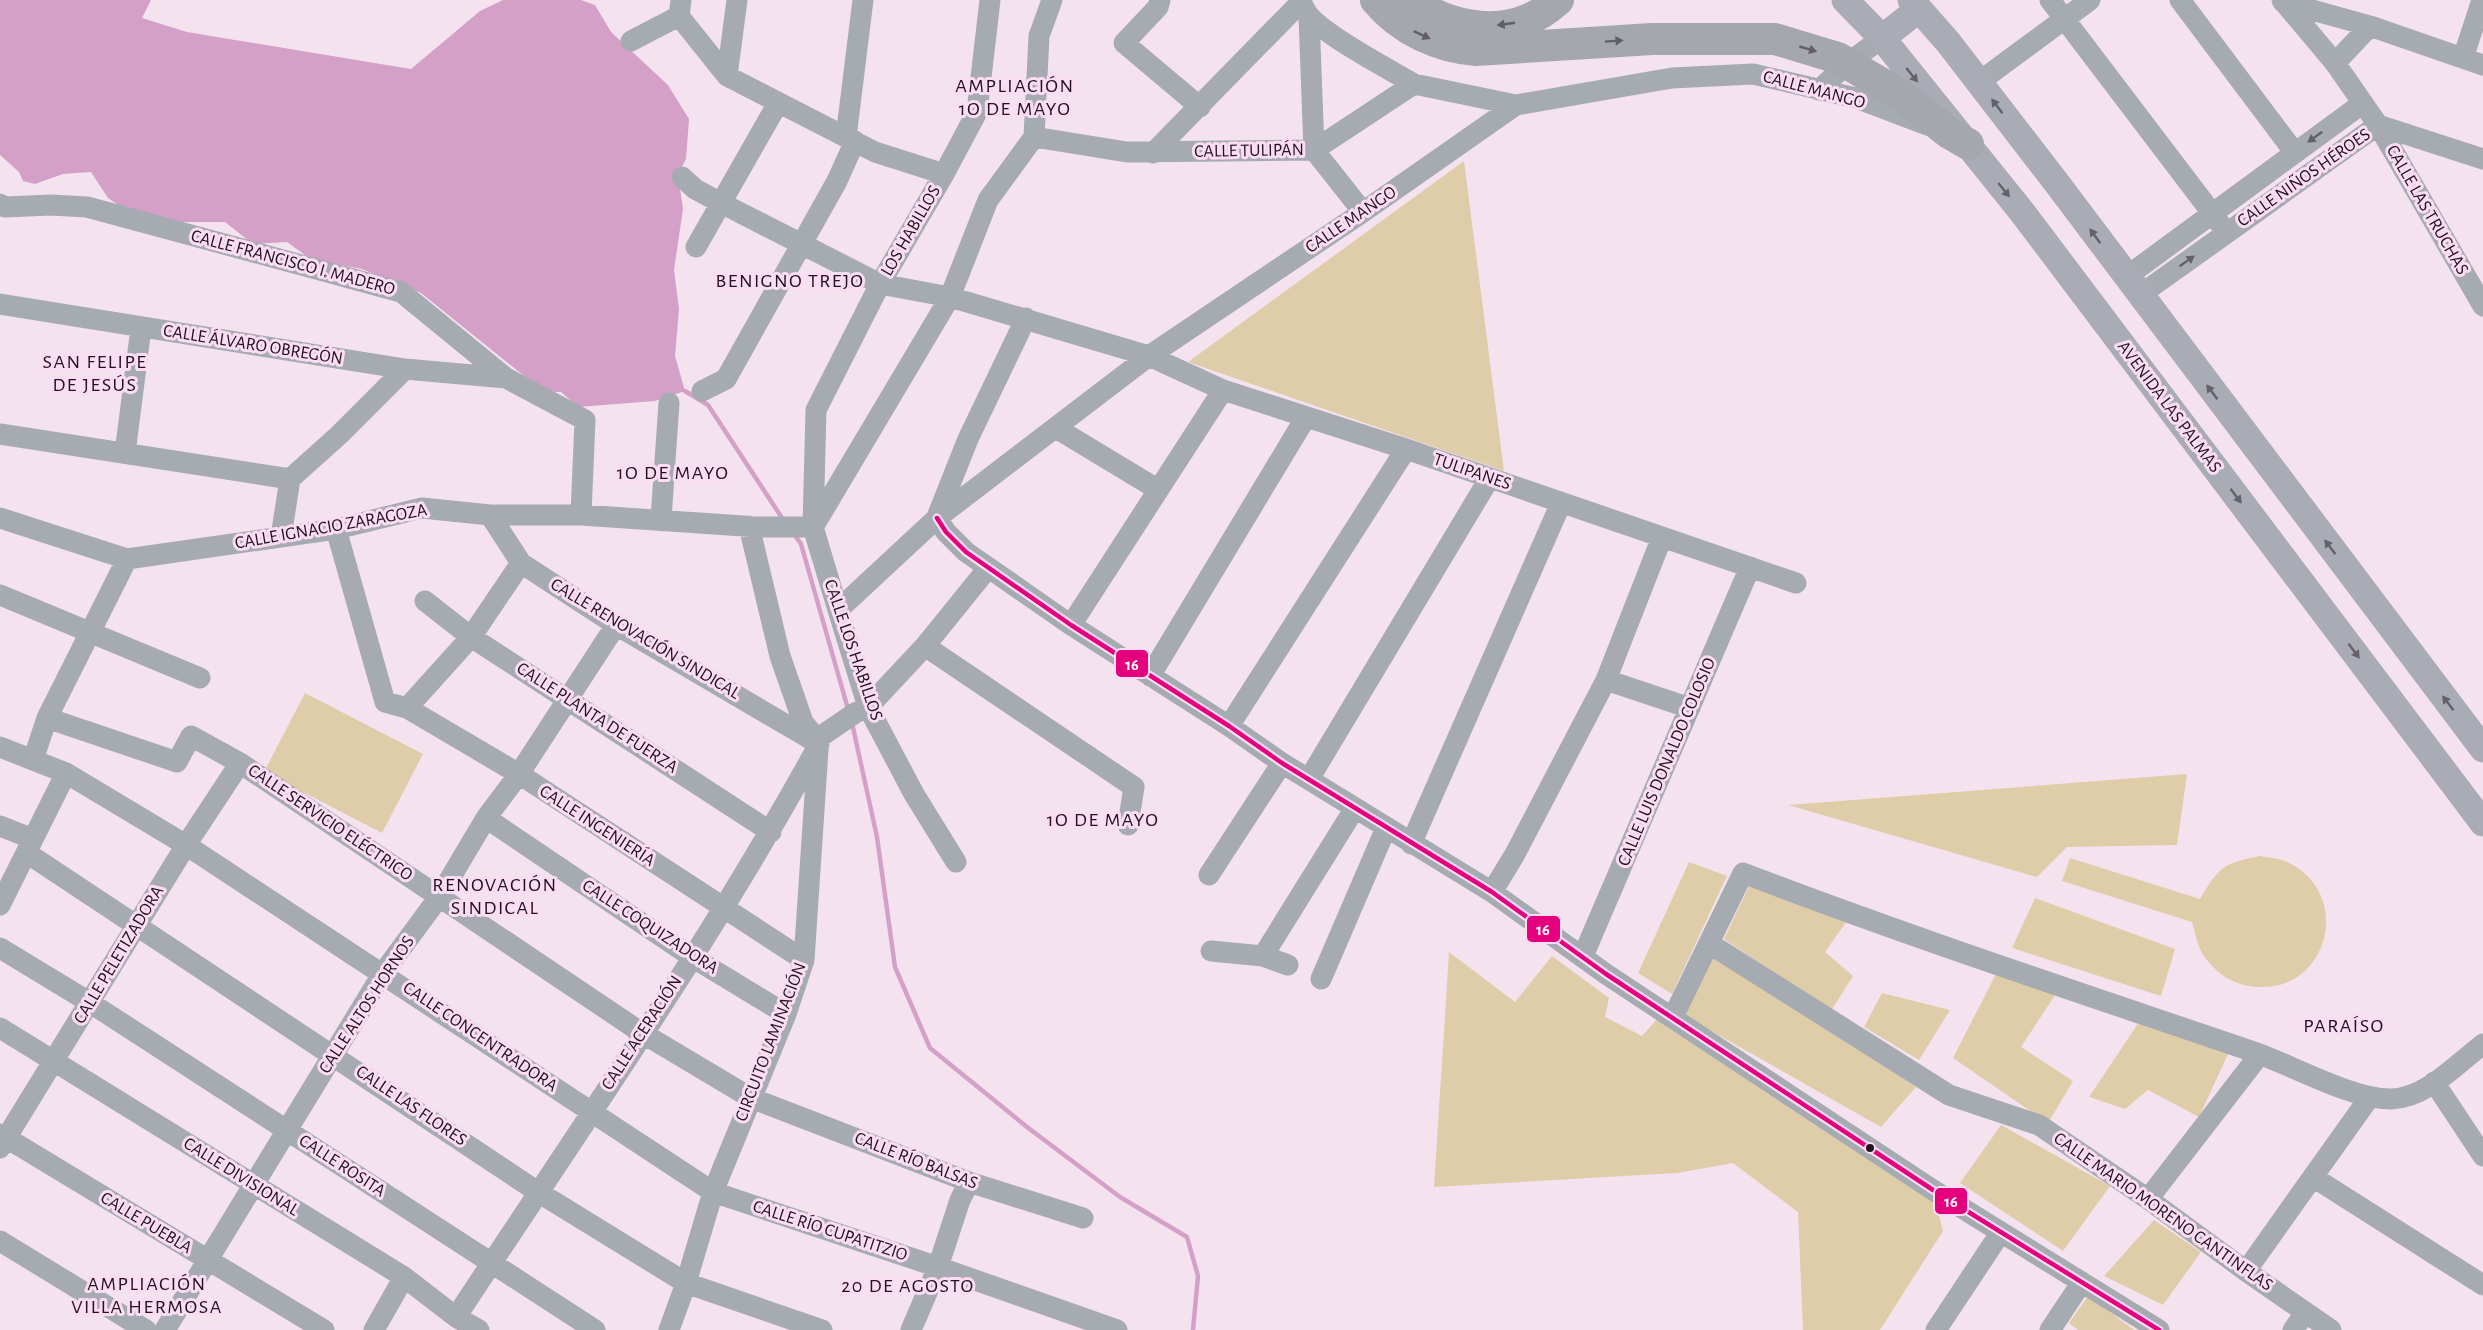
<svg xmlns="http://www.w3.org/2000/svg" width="2483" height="1330" viewBox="0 0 2483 1330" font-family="'Alegreya Sans',sans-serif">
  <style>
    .green { fill: #dfcdaa }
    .water { fill: #d4a0c8 }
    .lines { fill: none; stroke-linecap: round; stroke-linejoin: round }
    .stream { stroke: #d4a0c8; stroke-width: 4.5 }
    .minor { stroke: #a5abb1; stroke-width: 21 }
    .major { stroke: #a9acb4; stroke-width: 27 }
    .highway { stroke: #a5a7ae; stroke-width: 32 }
    .bus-1-casing { stroke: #fbdcf2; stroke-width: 9 }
    .bus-1 { stroke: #e5007d; stroke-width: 4.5 }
    .oneway { fill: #635e66 }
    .oneway2 { fill: #656069 }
    .oneway3 { fill: #636068 }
    .bus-dot { fill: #21141e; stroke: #fbdcf2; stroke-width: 2 }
    .labels { text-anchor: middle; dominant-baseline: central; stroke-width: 6; stroke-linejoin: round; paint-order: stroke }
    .street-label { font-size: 18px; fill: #21141e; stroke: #fbdcf2 }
    .neighbourhood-label { font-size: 20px; letter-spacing: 1.5px; fill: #21141e; stroke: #fbdcf2 }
    .line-badge { stroke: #fbdcf2; stroke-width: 2 }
    .badge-label { font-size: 16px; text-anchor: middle; font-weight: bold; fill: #fff }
  </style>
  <rect width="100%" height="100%" fill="#f4e3ef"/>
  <!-- green -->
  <path class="green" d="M1464 161 1504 471 1188 362Z
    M305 693 423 754 382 833 264 772Z
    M2187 774 2177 845 2067 847 2037 877 1788 805Z
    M2261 856C2269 858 2280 858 2287 862 2353 892 2330 991 2258 987 2233 986 2215 973 2202 953 2197 944 2195 932 2192 922L2062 881 2070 858 2200 899C2219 867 2223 863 2261 856Z
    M1689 862 1727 876 1672 994 1638 973Z
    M1749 886 1849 918 1825 952 1853 976 1831 1011 1724 939Z
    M2035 898 2175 949 2161 996 2012 948Z
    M1449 952 1515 1002 1552 956 1609 998 1605 1017 1642 1036 1657 1019 1942 1203 1937 1208 1943 1231 1880 1330H1803L1798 1212 1733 1163 1677 1173 1434 1187Z
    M1715 955 1916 1087 1881 1127 1683 1015Z
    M1998 970 2059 989 2021 1047 2073 1081 2048 1123 1953 1058Z
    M1882 993 1950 1010 1919 1060 1864 1027Z
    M2139 1022 2229 1052 2199 1117 2148 1090 2125 1109 2089 1097Z
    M2001 1125 2110 1186 2063 1251 1960 1183Z
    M2154 1220 2201 1252 2163 1305 2104 1276Z
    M2088 1296 2134 1330H2078L2069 1323Z"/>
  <!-- water -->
  <path class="water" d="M0 0H151L142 18 187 32 411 69 480 11 503 0H581L595 5 611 32 668 85 689 119 686 159 678 174 683 209 674 270 679 309 675 356 685 391 655 401 578 407 561 392H544L421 293 362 269 312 260 287 242 253 244 225 222H172L134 216 108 198 91 172 63 174 35 184 23 181 19 172 0 155Z"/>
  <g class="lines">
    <!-- stream -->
    <path class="stream" d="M685 391 708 405 784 521
      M794 534 801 544 848 709
      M852 723 877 837 895 967 930 1048 1027 1127 1120 1197 1187 1237 1198 1276 1193 1330"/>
    <!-- minor -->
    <path class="minor" d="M681 0 679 16 727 76 875 152 944 174
      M1160 0 1158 7 1124 43 1200 107
      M2050 0 2221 225
      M2180 0 2295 153
      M2282 0 2335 63 2378 125 2483 306
      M2283 2 2370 26 2483 65
      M1305 9C1314 31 1391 70 1414 84
      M1309 17 1314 150 1363 212
      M631 41 679 16
      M2463 58 2482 0
      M2335 63 2370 26
      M727 76 737 0
      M1979 82 2090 0
      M1819 90 1848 63 1882 38
      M846 137 863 0
      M1034 137 1127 152 1314 150 1414 84 1516 105
      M1153 153 1302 1
      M682 177 695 189 721 203 880 284 950 297 1149 356 1223 390 1406 449 1796 583
      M0 204 5 207 51 205 87 207 401 292 506 378 585 420 581 515
      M696 247 778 103
      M2126 277 2363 103
      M2140 295 2378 125 2483 159
      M0 304 405 369 506 378
      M702 391 726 379 837 181 855 141
      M1056 428 1157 489
      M0 434 290 479 339 435 405 369
      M125 453 141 328
      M490 515 521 563 616 625 819 744
      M937 517 968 439 1026 318
      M0 518 127 559 336 529 422 508 490 515H581L758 527H813
      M937 518 946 532 966 552 1071 625 1229 726 1282 763 1492 892 1606 974 1933 1190 2159 1330
      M661 519 669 403
      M815 524 950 297 988 200 1034 137 1039 36 1052 0
      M749 526 780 656 803 722 816 738
      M336 529 385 702 407 708 519 774 804 960
      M281 537 290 479
      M0 595 200 678
      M425 601 471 637 771 832
      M838 610 937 518 1149 356 1363 212 1516 105 1672 78 1753 74 1856 98 1927 125
      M1071 625 1223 390
      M925 646 1134 787 1128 825
      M1150 676 1306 417
      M1606 680 1690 708
      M407 708 471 637 521 563
      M47 718 177 762 191 736 240 763 642 1033 751 1098 969 1182 1083 1218
      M1229 726 1406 449
      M817 739 855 713 868 707 925 646 988 568
      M0 747 66 773 186 845 713 1192 938 1267 1117 1330
      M33 760 47 718 127 559
      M1309 779 1489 479
      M486 818 692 957 786 1014
      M0 826 33 839
      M1411 844 1561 503
      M27 853 538 1192 686 1283 822 1330
      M956 862 914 794 868 707 838 610 813 527 816 410 880 284 944 174 977 112 990 0
      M1209 875 1282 763
      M1492 892 1515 854 1606 680 1662 537
      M0 905 66 773
      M1710 944 1949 1095 2039 1125 2148 1199 2246 1271 2331 1330
      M0 948 89 1002 595 1330
      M1211 951 1263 956 1288 965
      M1263 956 1355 808
      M1583 956 1750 567
      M1321 979 1386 828
      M1673 1017 1743 873C1910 937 2081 993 2251 1051 2290 1064 2353 1100 2391 1099 2426 1098 2457 1064 2483 1044
      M0 1028 404 1277 456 1317 479 1330
      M2434 1082 2483 1156
      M0 1134 324 1330
      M0 1148 186 845 240 763
      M2313 1177 2483 1285
      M2148 1199 2260 1054
      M0 1241 146 1330
      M2246 1271 2369 1098
      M456 1317C580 1128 711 942 819 744
      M165 1330 383 973 439 897 486 818 519 774 616 625
      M374 1330 404 1277
      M669 1330 686 1283 713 1192 786 1014 804 960 818 750
      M911 1330 938 1267 960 1200 969 1182
      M1936 1330 2001 1232
      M2050 1330 2082 1282
      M2293 1330 2305 1313"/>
    <!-- major -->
    <path class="major" d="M1845 0 1882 38 2022 212 2483 823
      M1911 0 1948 42 2059 186 2483 749
      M1882 38 1919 9"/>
    <!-- highway -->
    <path class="highway" d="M1376 0C1401 30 1438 47 1476 50L1652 39H1775L1838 58 1901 95 1949 133 1968 144
      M1413 0C1441 25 1493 35 1527 20 1538 16 1550 7 1558 0"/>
    <defs>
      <path id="bus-1" d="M937 518 946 532 966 552 1071 625 1229 726 1282 763 1492 892 1606 974 1933 1190 2159 1330"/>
    </defs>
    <!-- bus-1 casing -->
    <use href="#bus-1" class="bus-1-casing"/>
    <!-- bus-1 -->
    <use href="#bus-1" class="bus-1"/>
  </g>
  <!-- one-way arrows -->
  <defs><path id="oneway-solid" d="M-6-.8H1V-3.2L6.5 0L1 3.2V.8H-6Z" transform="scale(1.5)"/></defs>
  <g class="oneway">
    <use href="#oneway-solid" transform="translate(1506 24) rotate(172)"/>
    <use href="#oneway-solid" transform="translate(1422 35) rotate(25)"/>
    <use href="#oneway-solid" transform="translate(1614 41) rotate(-4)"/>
    <use href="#oneway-solid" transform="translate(1808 49) rotate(16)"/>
  </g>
  <g class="oneway2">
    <use href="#oneway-solid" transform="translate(1912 75) rotate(51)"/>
    <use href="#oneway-solid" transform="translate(1997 106) rotate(-127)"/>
    <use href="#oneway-solid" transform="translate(2004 190) rotate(51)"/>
    <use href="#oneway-solid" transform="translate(2095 236) rotate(-126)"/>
    <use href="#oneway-solid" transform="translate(2212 392) rotate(-127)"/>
    <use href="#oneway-solid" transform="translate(2236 496) rotate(53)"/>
    <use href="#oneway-solid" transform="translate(2330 547) rotate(-127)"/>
    <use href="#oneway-solid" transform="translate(2354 651) rotate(53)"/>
    <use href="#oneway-solid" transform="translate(2448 703) rotate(-127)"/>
  </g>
  <g class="oneway3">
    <use href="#oneway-solid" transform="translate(2315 137) rotate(144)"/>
    <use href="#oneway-solid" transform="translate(2187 261) rotate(-35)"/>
  </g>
  <!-- markers -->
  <circle class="bus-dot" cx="1870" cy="1148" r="5"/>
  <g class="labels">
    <!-- street labels -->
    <g class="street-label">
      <text transform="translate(1814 90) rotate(15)">CALLE MANGO</text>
      <text transform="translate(1249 151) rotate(-1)">CALLE TULIPÁN</text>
      <text transform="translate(2304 178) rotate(-35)">CALLE NIÑOS HÉROES</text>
      <text transform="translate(2427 210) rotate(60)">CALLE LAS TRUCHAS</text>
      <text transform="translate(1351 220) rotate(-34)">CALLE MANGO</text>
      <text transform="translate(911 231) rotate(-60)">LOS HABILLOS</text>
      <text transform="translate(293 263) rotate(15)">CALLE FRANCISCO I. MADERO</text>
      <text transform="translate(253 345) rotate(9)">CALLE ÁLVARO OBREGÓN</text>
      <text transform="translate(2169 407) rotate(53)">AVENIDA LAS PALMAS</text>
      <text transform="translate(1472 472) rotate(19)">TULIPANES</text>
      <text transform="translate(331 527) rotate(-10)">CALLE IGNACIO ZARAGOZA</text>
      <text transform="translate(645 639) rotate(31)">CALLE RENOVACIÓN SINDICAL</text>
      <text transform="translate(853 650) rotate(71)">CALLE LOS HABILLOS</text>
      <text transform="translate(597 718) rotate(33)">CALLE PLANTA DE FUERZA</text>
      <text transform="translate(1667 762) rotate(-67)">CALLE LUIS DONALDO COLOSIO</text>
      <text transform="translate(330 823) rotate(34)">CALLE SERVICIO ELÉCTRICO</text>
      <text transform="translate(597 826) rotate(33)">CALLE INGENIERÍA</text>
      <text transform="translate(650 927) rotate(33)">CALLE COQUIZADORA</text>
      <text transform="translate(119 955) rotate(-59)">CALLE PELETIZADORA</text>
      <text transform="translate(367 1005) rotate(-57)">CALLE ALTOS HORNOS</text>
      <text transform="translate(642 1033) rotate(-57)">CALLE ACERACIÓN</text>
      <text transform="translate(480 1037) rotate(34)">CALLE CONCENTRADORA</text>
      <text transform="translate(771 1042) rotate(-69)">CIRCUITO LAMINACIÓN</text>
      <text transform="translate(411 1106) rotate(34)">CALLE LAS FLORES</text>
      <text transform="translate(916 1161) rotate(21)">CALLE RÍO BALSAS</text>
      <text transform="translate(342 1166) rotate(33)">CALLE ROSITA</text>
      <text transform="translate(241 1177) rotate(32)">CALLE DIVISIONAL</text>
      <text transform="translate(2163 1212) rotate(35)">CALLE MARIO MORENO CANTINFLAS</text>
      <text transform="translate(146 1223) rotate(31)">CALLE PUEBLA</text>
      <text transform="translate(830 1231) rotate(18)">CALLE RÍO CUPATITZIO</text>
    </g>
    <!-- neighbourhood labels -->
    <g class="neighbourhood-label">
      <text x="1015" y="86">AMPLIACIÓN<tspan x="1015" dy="23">1O DE MAYO</tspan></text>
      <text x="790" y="281">BENIGNO TREJO</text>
      <text x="95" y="362">SAN FELIPE<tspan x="95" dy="23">DE JESÚS</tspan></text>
      <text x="673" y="473">1O DE MAYO</text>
      <text x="1103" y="820">1O DE MAYO</text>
      <text x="495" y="885">RENOVACIÓN<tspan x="495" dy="23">SINDICAL</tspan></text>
      <text x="2344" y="1026">PARAÍSO</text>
      <text x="147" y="1284">AMPLIACIÓN<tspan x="147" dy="23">VILLA HERMOSA</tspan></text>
      <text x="908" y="1286">20 DE AGOSTO</text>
    </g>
  </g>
  <g class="line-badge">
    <rect x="1115" y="649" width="34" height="29" rx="6" fill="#e5007d"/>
    <rect x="1526" y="915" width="35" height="28" rx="6" fill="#e5007d"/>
    <rect x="1934" y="1187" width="34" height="28" rx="6" fill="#e5007d"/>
  </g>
  <g class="badge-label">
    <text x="1132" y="670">16</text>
    <text x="1543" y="935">16</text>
    <text x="1951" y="1207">16</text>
  </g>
</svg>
